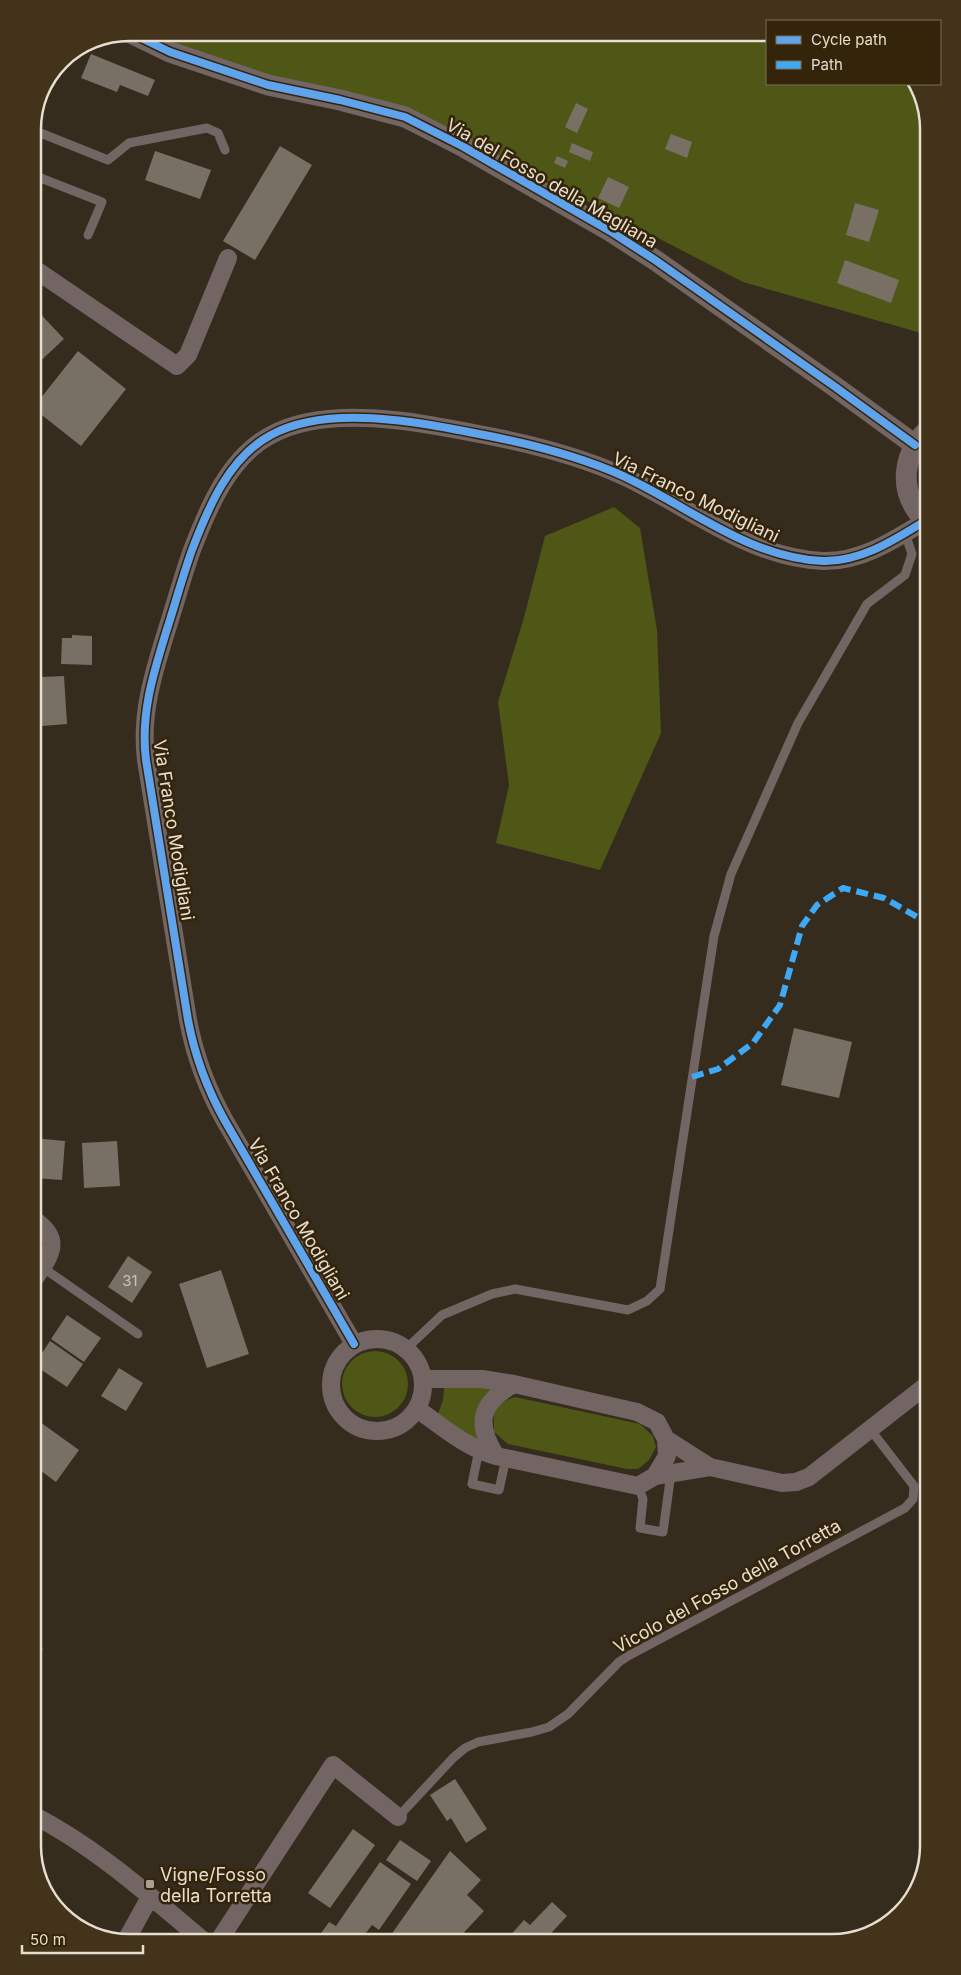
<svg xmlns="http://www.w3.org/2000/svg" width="961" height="1975" viewBox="0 0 961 1975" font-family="Inter,sans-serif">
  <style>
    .green { fill: #4e5716 }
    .building { fill: #787064 }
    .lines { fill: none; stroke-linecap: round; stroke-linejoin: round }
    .service { stroke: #726563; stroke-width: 9 }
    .minor { stroke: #726563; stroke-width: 18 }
    .tertiary { stroke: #726563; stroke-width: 21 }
    .quiet { stroke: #3fa9f5; stroke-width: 6; stroke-dasharray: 12 6; stroke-linecap: butt }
    .cycleway-casing { stroke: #34240a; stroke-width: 11 }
    .cycleway { stroke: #60a3ed; stroke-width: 8 }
    .poi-dot { fill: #a9a091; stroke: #34240a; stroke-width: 2 }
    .labels { text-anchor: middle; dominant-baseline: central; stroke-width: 5; stroke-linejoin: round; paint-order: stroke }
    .number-label { font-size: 15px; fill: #ccc2b4 }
    .street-label { font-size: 18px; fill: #e8decf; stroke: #34240a }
    .poi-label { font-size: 18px; fill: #e8decf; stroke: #34240a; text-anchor: start }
    .rim { fill: none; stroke: #e8decf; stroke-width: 2.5 }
  </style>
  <rect width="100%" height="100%" fill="#352c1e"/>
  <!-- green -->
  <path class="green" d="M148 33H767V84H915L921 92 928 129V335L743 282 436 123 192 55Z
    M614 507 640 528 657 630 661 733 600 870 496 843 509 785 498 702 523 621 545 536Z
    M342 1384a33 33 0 1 1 66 0a33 33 0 1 1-66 0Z
    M478 1385 496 1386C474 1403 469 1421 482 1446L437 1417 443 1400 444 1388Z
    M515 1397 640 1424 653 1436 656 1447 649 1460 638 1469H627L508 1444 494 1432C493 1411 494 1404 515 1397Z"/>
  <!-- building -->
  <path class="building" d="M91 54 155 80 148 96 120 85 117 92 81 78Z
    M576 103 588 109 577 133 565 127Z
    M671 134 692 142 687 158 665 149Z
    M572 143 593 152 590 161 569 152Z
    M280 146 312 165 255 260 223 241Z
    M155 151 211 170 200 199 145 180Z
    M557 156 568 161 565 168 554 163Z
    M608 177 629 187 619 208 598 198Z
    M855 203 879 210 869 242 846 235Z
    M845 260 899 280 891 303 837 283Z
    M33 306 64 339 33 368Z
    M78 351 126 389 81 446 33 408Z
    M72 635 92 636V665L61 664 62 638H72Z
    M64 676 67 724 42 726 40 677Z
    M794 1028 852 1042 839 1098 781 1085Z
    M33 1138 65 1141 62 1180 33 1178Z
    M117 1141 120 1186 84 1188 82 1143Z
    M128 1256 152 1272 132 1303 108 1287Z
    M221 1270 249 1354 207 1368 179 1284Z
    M67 1315 101 1338 84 1362 51 1339Z
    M50 1341 83 1364 67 1387 34 1365Z
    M119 1368 143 1383 126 1411 101 1396Z
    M33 1417 79 1450 56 1482 33 1465Z
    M33 1641 43 1649 35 1660 33 1658Z
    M455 1779 487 1829 466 1843 451 1818 447 1821 430 1795Z
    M353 1829 375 1845 330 1908 308 1893Z
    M400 1840 431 1861 417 1881 386 1860Z
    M450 1851 481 1880 467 1895 484 1911 455 1942H386Z
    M380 1862 411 1884 379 1930 372 1925 359 1942H315L329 1922 336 1926Z
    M552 1902 567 1916 543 1942H508L510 1940 508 1938 524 1920 530 1925Z"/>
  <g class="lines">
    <!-- service -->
    <path class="service" d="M33 130 108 160 129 143 207 128 218 133 225 150
      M33 175 102 202 88 235
      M42 1267 138 1334
      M407 1348 442 1315 492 1294 515 1289 628 1310 647 1301 660 1289 714 936 731 874 798 723 867 604 905 575 912 554 905 533
      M479 1450 472 1484 499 1490 506 1458
      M638 1486 643 1499 640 1528 663 1532 671 1473
      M398 1817 453 1758 465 1748 478 1742 532 1732 549 1727 568 1714 619 1662 628 1656 905 1508 913 1499 914 1486 870 1429"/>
    <!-- minor -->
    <path class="minor" d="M33 268 177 366 188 355 228 258
      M33 1281C49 1257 65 1240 33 1219
      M331 1385a46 46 0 1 1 92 0a46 46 0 1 1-92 0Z
      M354 1344 225 1121C207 1089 195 1057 188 1020L146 760C140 713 154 671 168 626 176 601 183 575 192 550 208 508 229 457 271 435 328 404 418 422 479 434 527 443 576 455 621 475 687 505 748 558 823 561 861 562 894 540 925 521
      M423 1379H482L514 1384
      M417 1409C442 1426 466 1448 496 1456L638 1486 655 1476 667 1456 666 1439 657 1422 637 1412 514 1384C480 1403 475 1423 496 1456
      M710 1467 782 1483 796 1482 809 1477 928 1384
      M655 1476 710 1467 666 1439
      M33 1815C96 1847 151 1897 205 1942
      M125 1942 150 1897
      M218 1942 333 1765 398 1817"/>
    <!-- tertiary -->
    <path class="tertiary" d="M131 33 170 52 268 85 340 100 405 117 462 146 610 231 655 260 834 386 915 445
      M928 523C924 521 921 516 918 512 898 485 905 451 928 430"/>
    <!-- quiet -->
    <path class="quiet" d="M692 1077 718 1069 753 1043 780 1005 802 926 817 905 843 888 884 898 928 923"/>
    <defs>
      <path id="cycleway" d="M131 33 170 52 268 85 340 100 405 117 462 146 610 231 655 260 834 386 915 445
        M354 1344 225 1121C207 1089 195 1057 188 1020L146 760C140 713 154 671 168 626 176 601 183 575 192 550 208 508 229 457 271 435 328 404 418 422 479 434 527 443 576 455 621 475 687 505 748 558 823 561 861 562 894 540 925 521"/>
    </defs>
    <!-- cycleway casing -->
    <use href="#cycleway" class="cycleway-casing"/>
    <!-- cycleway -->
    <use href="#cycleway" class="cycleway"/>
  </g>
  <!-- markers -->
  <rect class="poi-dot" x="145" y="1879" width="10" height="10" rx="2.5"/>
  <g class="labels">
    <!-- number labels -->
    <g class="number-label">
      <text x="130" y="1280">31</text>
    </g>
    <!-- street labels -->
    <g class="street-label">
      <text transform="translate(552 183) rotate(30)">Via del Fosso della Magliana</text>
      <text transform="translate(696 497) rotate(26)">Via Franco Modigliani</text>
      <text transform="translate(174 830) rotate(81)">Via Franco Modigliani</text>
      <text transform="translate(299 1219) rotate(60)">Via Franco Modigliani</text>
      <text transform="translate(727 1586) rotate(-29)">Vicolo del Fosso della Torretta</text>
    </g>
    <!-- poi labels -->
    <g class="poi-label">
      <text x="160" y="1874">Vigne/Fosso<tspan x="160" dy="21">della Torretta</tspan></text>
    </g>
  </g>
  <!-- crop -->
  <path d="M0 0H961V1975H0ZM129 41H832A88 88 0 0 1 920 129V1846A88 88 0 0 1 832 1934H129A88 88 0 0 1 41 1846V129A88 88 0 0 1 129 41Z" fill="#42331a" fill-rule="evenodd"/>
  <path class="rim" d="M129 41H832A88 88 0 0 1 920 129V1846A88 88 0 0 1 832 1934H129A88 88 0 0 1 41 1846V129A88 88 0 0 1 129 41Z"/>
  <!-- legend -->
  <rect x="766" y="20" width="175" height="65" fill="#34240a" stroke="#7c6e59"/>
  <rect x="776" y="36" width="25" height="8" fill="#60a3ed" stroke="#7c6e59"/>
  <text x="811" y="45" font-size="15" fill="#e8decf">Cycle path</text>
  <rect x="776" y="61" width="25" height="8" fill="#3fa9f5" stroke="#7c6e59"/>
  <text x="811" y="70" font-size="15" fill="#e8decf">Path</text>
  <!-- scale -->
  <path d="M22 1945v8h121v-8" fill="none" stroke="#e8decf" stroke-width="2.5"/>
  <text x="30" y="1945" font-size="15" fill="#e8decf" stroke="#34240a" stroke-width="4" paint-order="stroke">50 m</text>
</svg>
